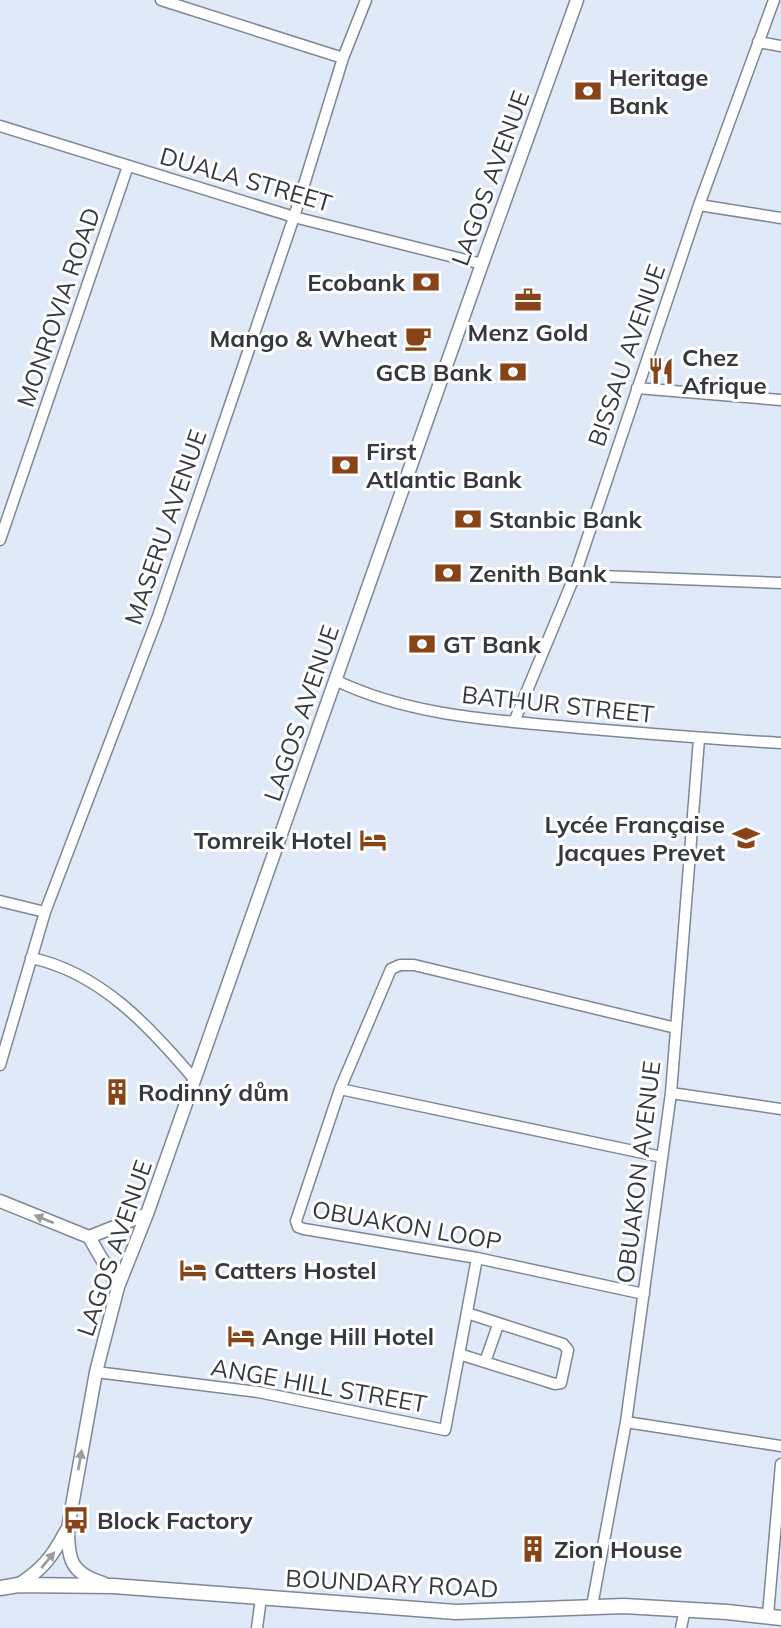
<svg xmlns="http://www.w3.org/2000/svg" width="781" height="1628" viewBox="0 0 781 1628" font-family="Mulish,sans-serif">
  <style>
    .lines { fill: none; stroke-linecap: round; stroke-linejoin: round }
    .minor-casing { stroke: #7e8794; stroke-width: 13 }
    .tertiary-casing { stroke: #7e8794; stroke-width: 15 }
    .secondary-casing { stroke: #7e8794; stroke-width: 17 }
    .minor { stroke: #fff; stroke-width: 10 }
    .tertiary { stroke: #fff; stroke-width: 12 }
    .secondary { stroke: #fff; stroke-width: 14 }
    .oneway { fill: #9a9c9e }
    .labels { text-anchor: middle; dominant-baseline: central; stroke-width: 6; stroke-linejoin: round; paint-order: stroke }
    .poi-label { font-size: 24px; font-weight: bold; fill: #35383e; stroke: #fff; text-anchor: start }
    .street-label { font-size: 24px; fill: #35383e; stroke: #fff }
  </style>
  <rect width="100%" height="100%" fill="#e0e9f8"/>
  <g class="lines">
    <defs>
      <path id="minor" d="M161 0 343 58
        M758 42 781 46
        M0 126 294 217 482 264
        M699 205 781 218
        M637 388 781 400
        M0 540 128 166
        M575 575 781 583
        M335 680C407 715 490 720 569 727 639 733 710 739 781 743
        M514 722 575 575 699 205 774 0
        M0 901 45 912
        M31 958C100 972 151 1028 194 1079
        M0 1065 45 912 158 616 294 217 343 58 366 0
        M340 1089 662 1157
        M671 1093 781 1109
        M644 1294 477 1258 304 1229 298 1227 296 1221 340 1089 391 969 400 965H414L676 1028
        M459 1354 555 1384 561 1383 568 1350 563 1344 467 1313
        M485 1362 498 1325
        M96 1372 258 1392 445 1430 477 1258
        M626 1422 781 1446
        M592 1606 626 1422 671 1093 699 739
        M768 1615 781 1464
        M257 1628 261 1598
        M681 1628 685 1609"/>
      <path id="tertiary" d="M0 1201 89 1237 118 1287
        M89 1237 147 1214
        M103 1583C70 1573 68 1559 68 1528L96 1372 118 1287 147 1214 482 264 577 0
        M18 1585C43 1569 52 1557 66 1531"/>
      <path id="secondary" d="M0 1588 18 1585 113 1586 456 1612 624 1606 727 1612 781 1618"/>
    </defs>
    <!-- minor casing -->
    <use href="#minor" class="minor-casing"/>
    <!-- tertiary casing -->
    <use href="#tertiary" class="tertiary-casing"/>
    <!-- secondary casing -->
    <use href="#secondary" class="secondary-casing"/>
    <!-- minor -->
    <use href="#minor" class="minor"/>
    <!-- tertiary -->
    <use href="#tertiary" class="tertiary"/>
    <!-- secondary -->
    <use href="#secondary" class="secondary"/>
  </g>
  <!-- one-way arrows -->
  <defs><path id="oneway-solid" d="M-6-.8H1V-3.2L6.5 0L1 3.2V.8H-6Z" transform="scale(1.75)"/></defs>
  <g class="oneway">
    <use href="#oneway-solid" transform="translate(44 1219) rotate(-158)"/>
    <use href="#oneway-solid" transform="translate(80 1460) rotate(-80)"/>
    <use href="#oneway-solid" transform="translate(48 1560) rotate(-50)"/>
  </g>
  <!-- icons -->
  <defs>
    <symbol id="bank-bare" viewBox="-9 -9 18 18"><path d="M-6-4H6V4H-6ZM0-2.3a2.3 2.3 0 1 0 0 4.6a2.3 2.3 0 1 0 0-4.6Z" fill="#884417" stroke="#fff" stroke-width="2.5" paint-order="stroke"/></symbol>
    <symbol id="office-bare" viewBox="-9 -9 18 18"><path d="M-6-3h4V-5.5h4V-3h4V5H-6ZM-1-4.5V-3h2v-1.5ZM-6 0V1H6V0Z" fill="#884417" stroke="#fff" stroke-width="2.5" paint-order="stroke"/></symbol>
    <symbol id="cafe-bare" viewBox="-9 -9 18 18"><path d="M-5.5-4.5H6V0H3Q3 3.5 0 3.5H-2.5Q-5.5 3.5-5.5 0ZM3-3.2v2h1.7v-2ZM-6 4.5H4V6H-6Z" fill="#884417" stroke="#fff" stroke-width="2.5" paint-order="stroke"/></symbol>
    <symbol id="restaurant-bare" viewBox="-9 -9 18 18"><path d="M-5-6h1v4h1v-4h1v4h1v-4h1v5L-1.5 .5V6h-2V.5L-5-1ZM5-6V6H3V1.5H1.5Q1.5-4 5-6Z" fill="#884417" stroke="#fff" stroke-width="2.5" paint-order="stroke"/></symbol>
    <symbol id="school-bare" viewBox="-9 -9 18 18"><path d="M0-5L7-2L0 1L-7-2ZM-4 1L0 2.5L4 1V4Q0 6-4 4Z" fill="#884417" stroke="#fff" stroke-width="2.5" paint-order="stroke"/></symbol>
    <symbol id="hotel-bare" viewBox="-9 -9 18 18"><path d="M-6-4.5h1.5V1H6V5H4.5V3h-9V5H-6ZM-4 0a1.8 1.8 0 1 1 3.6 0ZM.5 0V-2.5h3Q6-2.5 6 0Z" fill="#884417" stroke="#fff" stroke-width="2.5" paint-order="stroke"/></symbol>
    <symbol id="building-bare" viewBox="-9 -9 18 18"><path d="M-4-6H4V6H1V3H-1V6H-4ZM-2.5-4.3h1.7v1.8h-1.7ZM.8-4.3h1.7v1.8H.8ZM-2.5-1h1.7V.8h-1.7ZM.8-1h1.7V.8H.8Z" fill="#884417" stroke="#fff" stroke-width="2.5" paint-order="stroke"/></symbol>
    <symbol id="bus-bare" viewBox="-9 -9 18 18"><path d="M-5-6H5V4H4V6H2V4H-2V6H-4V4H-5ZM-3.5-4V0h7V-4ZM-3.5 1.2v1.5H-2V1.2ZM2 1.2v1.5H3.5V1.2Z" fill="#884417" stroke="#fff" stroke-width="2.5" paint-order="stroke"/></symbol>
  </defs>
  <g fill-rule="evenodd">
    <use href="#bank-bare" x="569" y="72" width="38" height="38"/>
    <use href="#bank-bare" x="407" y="263" width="38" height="38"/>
    <use href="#office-bare" x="509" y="281" width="38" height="38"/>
    <use href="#cafe-bare" x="399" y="319" width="38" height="38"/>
    <use href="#restaurant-bare" x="642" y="352" width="38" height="38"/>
    <use href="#bank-bare" x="494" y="353" width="38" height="38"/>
    <use href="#bank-bare" x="326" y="446" width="38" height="38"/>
    <use href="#bank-bare" x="449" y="500" width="38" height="38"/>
    <use href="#bank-bare" x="429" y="554" width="38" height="38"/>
    <use href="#bank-bare" x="403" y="625" width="38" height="38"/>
    <use href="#school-bare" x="727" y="819" width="38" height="38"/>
    <use href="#hotel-bare" x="354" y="821" width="38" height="38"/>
    <use href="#building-bare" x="98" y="1073" width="38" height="38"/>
    <use href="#hotel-bare" x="174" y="1251" width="38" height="38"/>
    <use href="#hotel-bare" x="222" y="1317" width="38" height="38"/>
    <use href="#bus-bare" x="57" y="1501" width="38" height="38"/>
    <use href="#building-bare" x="514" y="1530" width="38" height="38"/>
  </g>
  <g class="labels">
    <!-- poi labels -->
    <g class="poi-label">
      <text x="609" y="77">Heritage<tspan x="609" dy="28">Bank</tspan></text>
      <text x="405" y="282" text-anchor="end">Ecobank</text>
      <text x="528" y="332" text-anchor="middle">Menz Gold</text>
      <text x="397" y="338" text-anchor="end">Mango &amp; Wheat</text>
      <text x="682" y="357">Chez<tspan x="682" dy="28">Afrique</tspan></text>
      <text x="492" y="372" text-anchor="end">GCB Bank</text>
      <text x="366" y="451">First<tspan x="366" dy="28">Atlantic Bank</tspan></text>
      <text x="489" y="519">Stanbic Bank</text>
      <text x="469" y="573">Zenith Bank</text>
      <text x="443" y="644">GT Bank</text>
      <text x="725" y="824" text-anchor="end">Lycée Française<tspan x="725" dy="28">Jacques Prevet</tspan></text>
      <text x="352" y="840" text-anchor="end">Tomreik Hotel</text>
      <text x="138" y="1092">Rodinný dům</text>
      <text x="214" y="1270">Catters Hostel</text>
      <text x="262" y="1336">Ange Hill Hotel</text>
      <text x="97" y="1520">Block Factory</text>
      <text x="554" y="1549">Zion House</text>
    </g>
    <!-- street labels -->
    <g class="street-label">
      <text transform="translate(490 178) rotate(-70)">LAGOS AVENUE</text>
      <text transform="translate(246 179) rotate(16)">DUALA STREET</text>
      <text transform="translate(58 307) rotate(-71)">MONROVIA ROAD</text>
      <text transform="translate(626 355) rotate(-71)">BISSAU AVENUE</text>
      <text transform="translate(165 527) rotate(-71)">MASERU AVENUE</text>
      <text transform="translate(558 704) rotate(6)">BATHUR STREET</text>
      <text transform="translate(301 713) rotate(-71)">LAGOS AVENUE</text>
      <text transform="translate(638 1172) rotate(-83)">OBUAKON AVENUE</text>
      <text transform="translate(407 1225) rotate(10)">OBUAKON LOOP</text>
      <text transform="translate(114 1248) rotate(-71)">LAGOS AVENUE</text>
      <text transform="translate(319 1385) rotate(10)">ANGE HILL STREET</text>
      <text transform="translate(392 1583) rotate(3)">BOUNDARY ROAD</text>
    </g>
  </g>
</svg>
